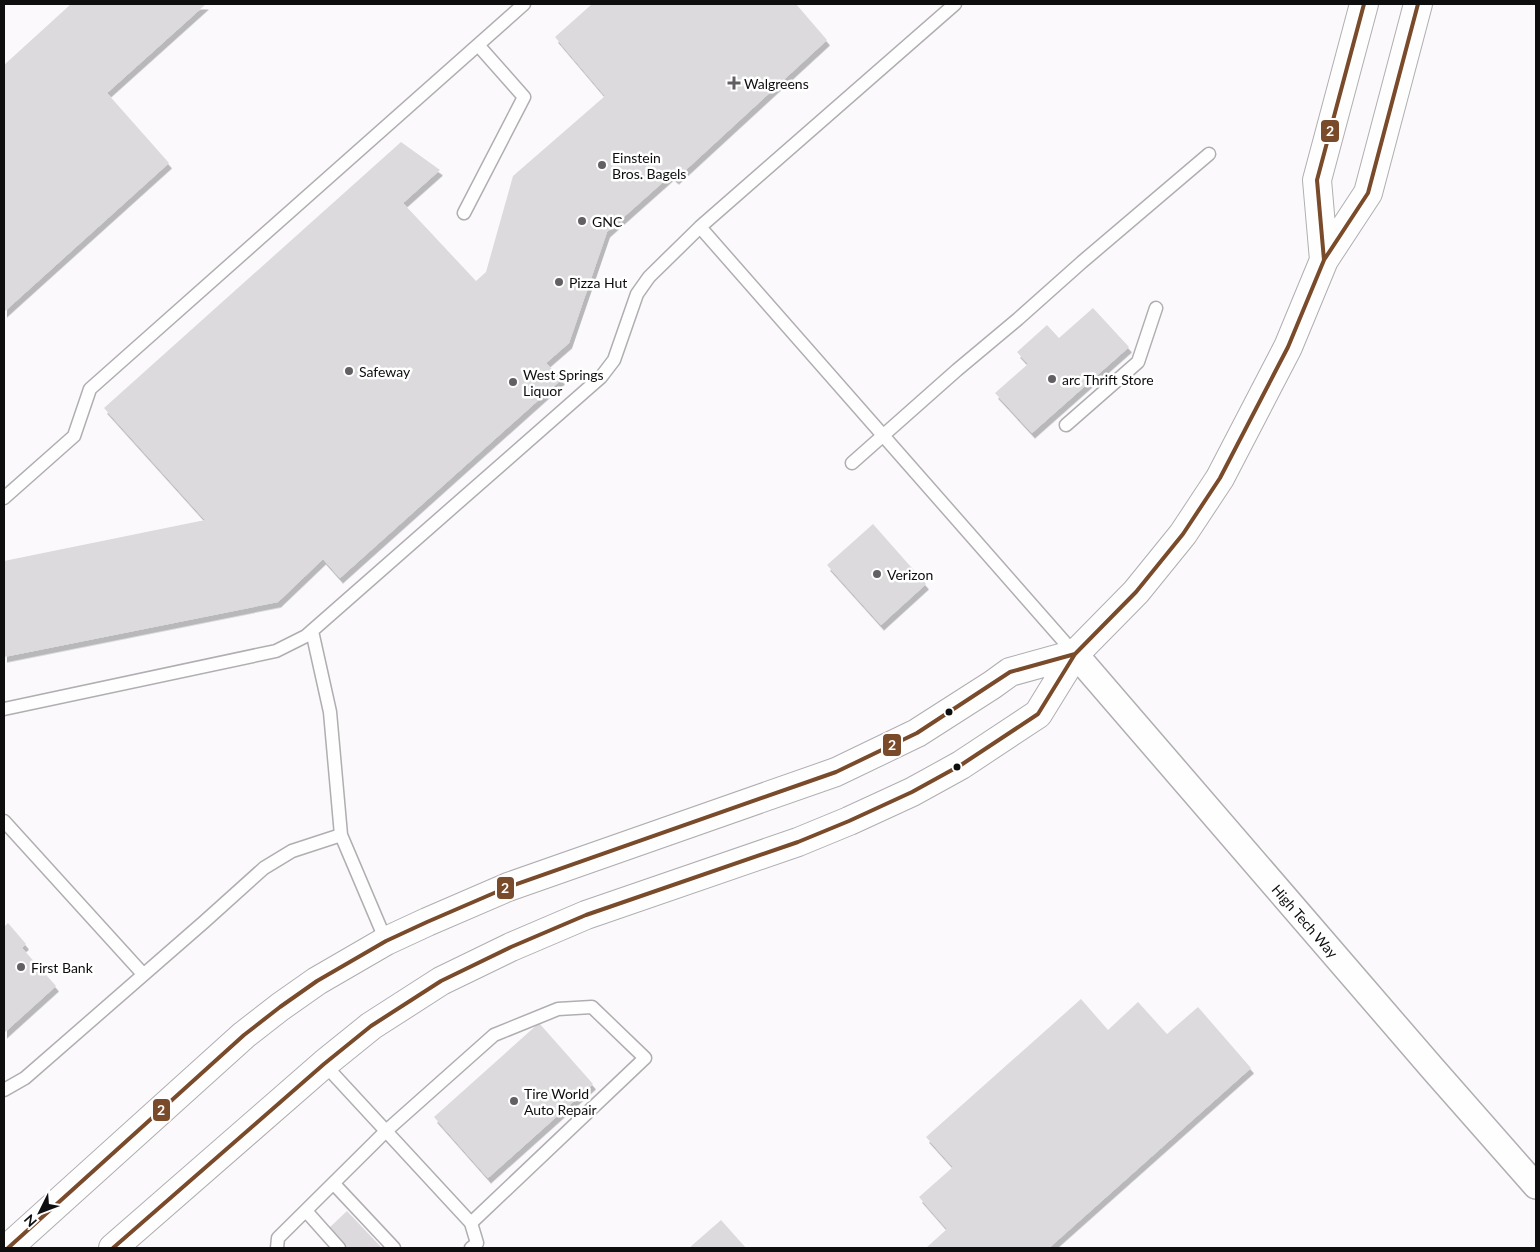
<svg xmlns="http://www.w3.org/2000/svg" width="1540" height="1252" viewBox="0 0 1540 1252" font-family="Lato,sans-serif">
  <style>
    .building { fill: #dcdadd; filter: url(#shadow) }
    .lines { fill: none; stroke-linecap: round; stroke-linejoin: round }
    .service-casing { stroke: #b0aeb0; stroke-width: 15 }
    .minor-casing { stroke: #b0aeb0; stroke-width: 28 }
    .primary-casing { stroke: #b0aeb0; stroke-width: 30 }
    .service { stroke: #fefeff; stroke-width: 12 }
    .minor { stroke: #fefeff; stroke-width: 25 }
    .primary { stroke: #fefeff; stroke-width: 28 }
    .bus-1-casing { stroke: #fff; stroke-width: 8 }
    .bus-1 { stroke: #7a4b2a; stroke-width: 4 }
    .poi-dot { fill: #626062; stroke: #fff; stroke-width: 2 }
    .bus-dot { fill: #0f0e0f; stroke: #fff; stroke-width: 2 }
    .labels { text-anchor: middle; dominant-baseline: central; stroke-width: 5; stroke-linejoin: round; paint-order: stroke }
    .poi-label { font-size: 14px; fill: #0f0e0f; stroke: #fff; text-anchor: start }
    .street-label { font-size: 14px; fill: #0f0e0f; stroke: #fff }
    .line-badge { stroke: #fff; stroke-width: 2 }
    .badge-label { font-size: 14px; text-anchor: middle; font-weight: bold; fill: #fff }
  </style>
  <defs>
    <filter id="shadow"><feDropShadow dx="3" dy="5.5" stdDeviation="0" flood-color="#0004"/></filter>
  </defs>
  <rect width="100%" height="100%" fill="#fbf9fc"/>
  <!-- building -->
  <path class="building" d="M71 4H206L107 93 169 163 4 312V65Z
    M592 4H796L827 40 676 179 671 175 607 232 569 343 546 363 562 379 340 578 323 559 278 602 4 657V561L205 520 104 408 401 142 440 170 403 203 476 281 486 272 513 176 605 96 555 37Z
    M1093 308 1129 347 1032 433 995 393 1028 364 1017 352 1047 325 1059 338Z
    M873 524 926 584 881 625 827 565Z
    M8 923 26 944 22 948 56 986 4 1033V927Z
    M1081 999 1108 1030 1138 1002 1167 1034 1198 1007 1251 1068 1049 1248H926L947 1229 919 1197 953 1167 926 1137Z
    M539 1023 593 1084 488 1178 434 1117Z
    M347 1211 382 1248H347L329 1228Z
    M721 1220 746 1248H689Z"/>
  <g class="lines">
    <defs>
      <path id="service" d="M464 213 524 97 478 45
        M700 227 1075 654
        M1066 425 1138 362 1156 308
        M852 463 957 370 1018 319 1082 262 1209 154
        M4 498 74 436 90 389 524 4
        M312 631 330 712 341 835 386 941
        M4 709 276 651 306 636 601 377 614 360 637 294 649 277 700 227 955 4
        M4 821 143 974
        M4 1090 25 1078 204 922 264 868 292 851 341 835
        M334 1184 394 1248
        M306 1211 339 1248
        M471 1223 477 1243 471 1248
        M277 1248 278 1238 386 1131 494 1035 558 1009 592 1007 645 1058 471 1223 324 1064"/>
      <path id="minor" d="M1075 654 1433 1069 1536 1186"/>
      <path id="primary" d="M1324 260 1317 180 1364 4
        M8 1248 244 1035 280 1007 317 981 386 941 427 922 508 887 836 772 917 733 992 685 1010 672 1075 654
        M113 1248 324 1064 371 1026 441 981 511 947 586 915 798 842 849 821 912 792 961 765 1038 714 1075 654 1136 592 1183 534 1220 478 1288 347 1324 260 1368 193 1418 4"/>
    </defs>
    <!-- service casing -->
    <use href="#service" class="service-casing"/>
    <!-- minor casing -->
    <use href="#minor" class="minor-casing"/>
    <!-- primary casing -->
    <use href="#primary" class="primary-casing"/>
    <!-- service -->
    <use href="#service" class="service"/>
    <!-- minor -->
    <use href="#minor" class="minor"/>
    <!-- primary -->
    <use href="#primary" class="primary"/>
    <defs>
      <path id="bus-1" d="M1324 260 1317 180 1364 4
        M8 1248 244 1035 280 1007 317 981 386 941 427 922 508 887 836 772 917 733 1010 672 1075 654
        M113 1248 324 1064 371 1026 441 981 511 947 586 915 798 842 849 821 912 792 961 765 1038 714 1075 654 1136 592 1183 534 1220 478 1288 347 1324 260 1368 193 1418 4"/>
    </defs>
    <!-- bus-1 casing -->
    <use href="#bus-1" class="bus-1-casing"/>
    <!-- bus-1 -->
    <use href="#bus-1" class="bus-1"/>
  </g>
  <!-- markers -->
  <g class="poi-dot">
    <path d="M731.5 75.5h5v5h5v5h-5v5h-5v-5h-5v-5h5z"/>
    <circle cx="602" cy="165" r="5"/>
    <circle cx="582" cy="221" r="5"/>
    <circle cx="559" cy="282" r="5"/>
    <circle cx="349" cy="371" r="5"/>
    <circle cx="1052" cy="379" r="5"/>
    <circle cx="513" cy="382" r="5"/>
    <circle cx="877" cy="574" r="5"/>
    <circle cx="21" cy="967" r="5"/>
    <circle cx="514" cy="1101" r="5"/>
  </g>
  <g class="bus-dot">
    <circle cx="949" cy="712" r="4.5"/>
    <circle cx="957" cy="767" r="4.5"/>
  </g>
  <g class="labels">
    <!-- poi labels -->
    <g class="poi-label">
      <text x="744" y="83">Walgreens</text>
      <text x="612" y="157">Einstein<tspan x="612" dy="16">Bros. Bagels</tspan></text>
      <text x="592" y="221">GNC</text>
      <text x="569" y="282">Pizza Hut</text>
      <text x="359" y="371">Safeway</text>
      <text x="523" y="374">West Springs<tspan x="523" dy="16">Liquor</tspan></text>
      <text x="1062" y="379">arc Thrift Store</text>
      <text x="887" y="574">Verizon</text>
      <text x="31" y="967">First Bank</text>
      <text x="524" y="1093">Tire World<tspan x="524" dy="16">Auto Repair</tspan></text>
    </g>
    <!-- street labels -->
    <g class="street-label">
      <text transform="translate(1305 921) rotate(49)">High Tech Way</text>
    </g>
  </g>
  <g class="line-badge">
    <rect x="1320" y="119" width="20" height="24" rx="5" fill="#7a4b2a"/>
    <rect x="882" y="733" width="20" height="24" rx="5" fill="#7a4b2a"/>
    <rect x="496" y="876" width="19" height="24" rx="5" fill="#7a4b2a"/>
    <rect x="152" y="1098" width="19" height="24" rx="5" fill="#7a4b2a"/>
  </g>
  <g class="badge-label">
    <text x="1330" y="136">2</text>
    <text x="892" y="750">2</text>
    <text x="505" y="893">2</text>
    <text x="161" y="1115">2</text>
  </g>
  <!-- border -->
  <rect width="1540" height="1252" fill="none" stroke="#0f0e0f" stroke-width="10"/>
  <!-- north arrow -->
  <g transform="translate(40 1212) rotate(228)" stroke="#ffffff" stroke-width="4" paint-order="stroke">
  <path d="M0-4L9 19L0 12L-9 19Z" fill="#0f0e0f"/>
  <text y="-8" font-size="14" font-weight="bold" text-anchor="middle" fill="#0f0e0f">N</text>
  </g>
</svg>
